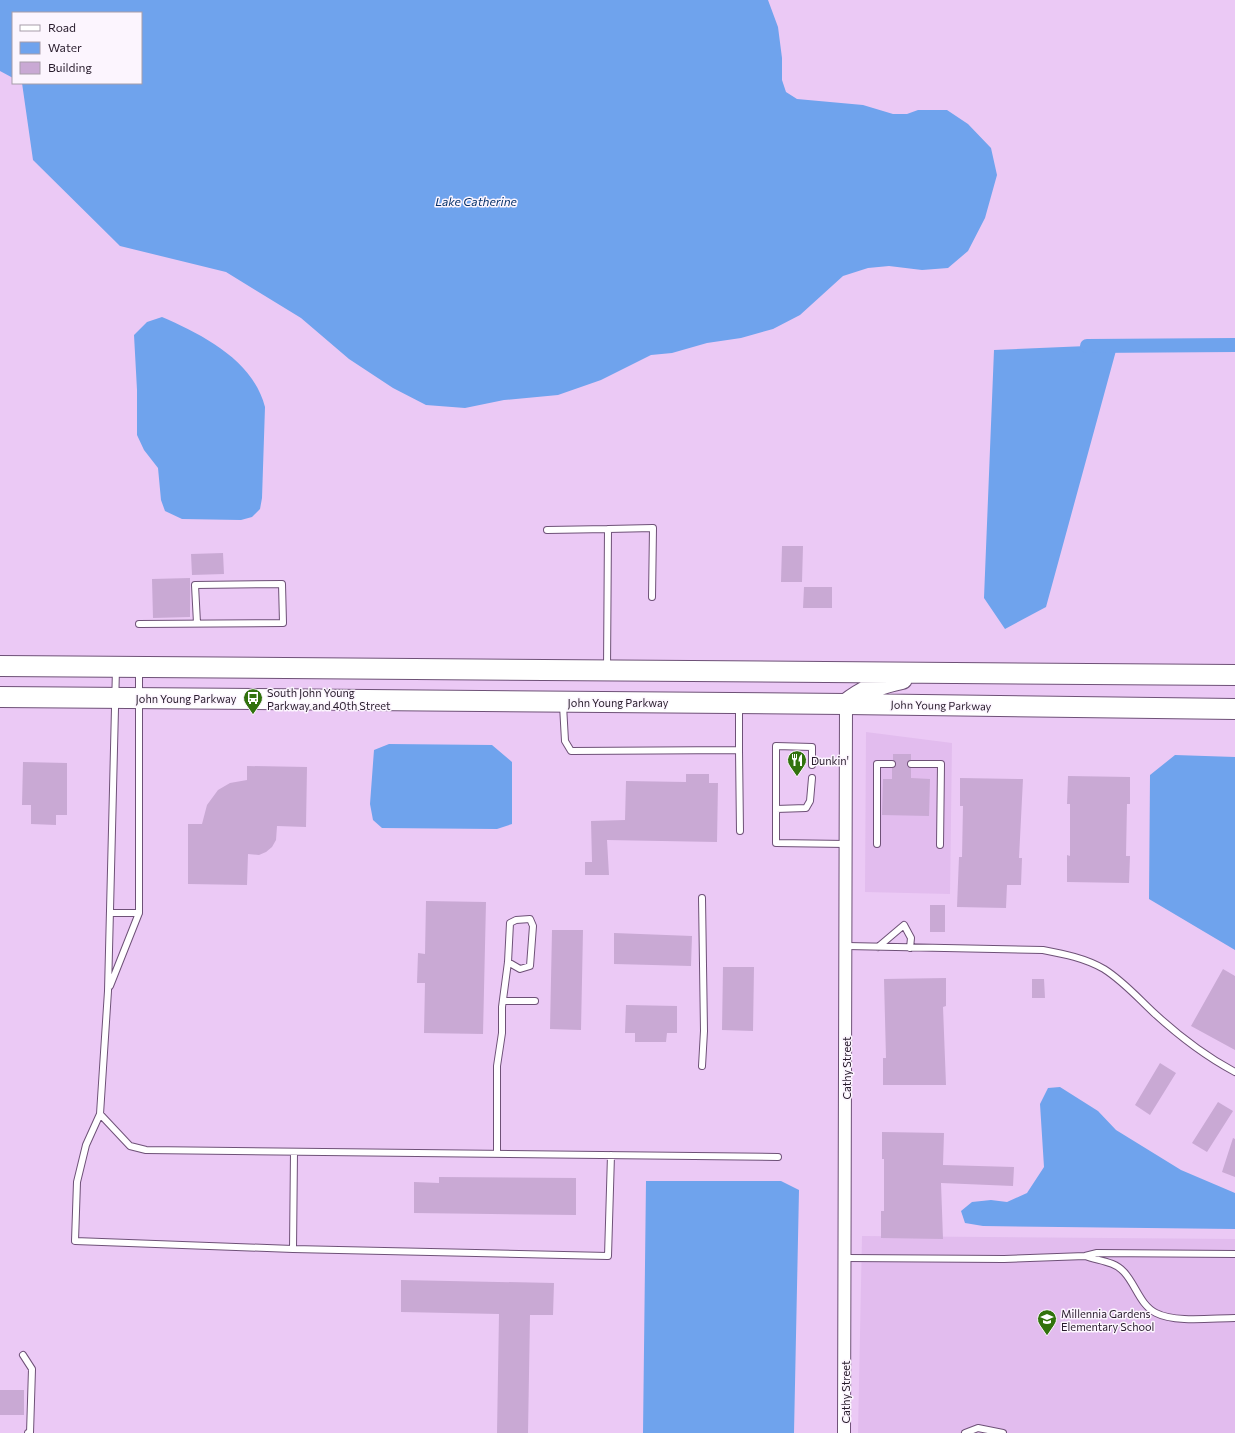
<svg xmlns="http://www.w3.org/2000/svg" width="1235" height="1433" viewBox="0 0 1235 1433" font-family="Commissioner,sans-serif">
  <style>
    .built { fill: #e2bcee }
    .water { fill: #6fa3ed }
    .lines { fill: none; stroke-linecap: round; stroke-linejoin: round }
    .canal { stroke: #6fa3ed; stroke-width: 14 }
    .building { fill: #c9a9d4 }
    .service-casing { stroke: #6e5177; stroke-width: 8 }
    .minor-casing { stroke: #6e5177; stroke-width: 14 }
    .trunk-casing { stroke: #6e5177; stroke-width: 22 }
    .service { stroke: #fff; stroke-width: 6 }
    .minor { stroke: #fff; stroke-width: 12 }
    .trunk { stroke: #fff; stroke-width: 20 }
    .labels { text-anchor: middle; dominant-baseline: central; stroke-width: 3; stroke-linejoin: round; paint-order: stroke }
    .poi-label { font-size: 11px; fill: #271b2b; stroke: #fcf5fe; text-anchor: start }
    .street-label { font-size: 11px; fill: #271b2b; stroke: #fcf5fe }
    .water-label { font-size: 12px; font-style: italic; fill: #05316a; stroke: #fcf5fe }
  </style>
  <rect width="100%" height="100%" fill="#ebc9f5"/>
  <!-- built -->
  <path class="built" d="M866 732 952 743 950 894 865 892Z
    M862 1236 1235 1239V1433H858Z"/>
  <!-- water -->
  <path class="water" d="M0 0H768L778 27 782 58V80L786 92 797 99 863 105 893 114H907L918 110H947L968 124 991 148 997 175 985 218 968 251 948 268 922 270 889 266 868 268 843 276 800 315 773 329 741 338 707 343 672 353 651 355 601 380 558 395 504 400 465 408 426 405 393 388 349 359 301 318 226 272 120 246 33 160 22 83H141V13H13V78L0 71Z
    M162 317C203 335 253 360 265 407L262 498 260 509 252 517 241 520 182 519 165 511 161 500 158 468 144 450 137 435V390L134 335 147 322Z
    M1087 346 1117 347 1046 607 1005 629 984 598 994 350Z
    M389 744 492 745 512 762V824L497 829 382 828 373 820 370 804 374 750Z
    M1175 755 1235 757V950L1149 899 1150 775Z
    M1060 1087 1098 1111 1116 1130 1181 1170 1235 1193V1229L983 1226 965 1223 961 1211 972 1202 991 1200 1007 1202 1027 1193 1044 1167 1040 1104 1048 1088Z
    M646 1181H781L799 1190 794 1433H643Z"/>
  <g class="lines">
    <!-- canal -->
    <path class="canal" d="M1087 346 1235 345"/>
  </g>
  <!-- building -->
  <path class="building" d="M782 546H803L802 582H781Z
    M223 553 224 574 192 575 191 554Z
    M190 578V617L153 618 152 579Z
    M804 587H832V608H803Z
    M893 754H911V760L907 764V767L911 768V778L930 779 929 816 882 815 883 779H892V768L896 764 893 760Z
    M23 762 67 763V815H56V825L31 824V805H22Z
    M247 766 307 767 306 827 277 826 276 840 272 847 266 852 259 855 248 854 247 885 188 884V824H202L207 805 218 790 230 783 247 780Z
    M686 774H709V783H718L717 842 607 840 609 875H585V862H592L591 821 625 820 626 781 686 782Z
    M1068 776 1130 777V804H1127L1126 856H1130L1129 883 1067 882V855L1070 856V804H1067Z
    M960 778 1023 779 1019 858H1022L1021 885H1007L1006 908 957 907 959 857H962L963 806H960Z
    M426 901 486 902 483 1034 424 1033 425 983H417L418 953 425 954Z
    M930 905H945V932H930Z
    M552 930H583L581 1030 550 1029Z
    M614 933 692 936 691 966 614 964Z
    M723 967H754L753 1031 722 1030Z
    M1223 969 1235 976V1050L1191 1026Z
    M946 978V1006L943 1007 946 1085H883V1058H886L884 979Z
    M1032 979H1044L1045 998H1032Z
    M626 1005 677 1006V1033H667L666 1042H635V1033H625Z
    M1160 1063 1176 1073 1150 1115 1135 1105Z
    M1218 1102 1233 1111 1207 1152 1192 1143Z
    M882 1132 944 1133 943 1165 1014 1167 1013 1186 941 1183 943 1239 881 1238V1211H884V1159H882Z
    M1233 1138 1235 1139V1177L1222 1172Z
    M439 1177 576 1178V1215L414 1213V1182L439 1183Z
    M401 1280 554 1283 553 1315H530L528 1433H497L499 1314 401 1312Z
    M0 1390H24V1415H0Z"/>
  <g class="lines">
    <defs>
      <path id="service" d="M608 529 653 528 652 597
        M547 530 608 529 607 669
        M139 624 283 623 282 584 195 585 197 623
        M116 668 108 991 100 1114 130 1146 146 1150 778 1157
        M563 705 565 741 571 751 739 750V706
        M739 750 740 831
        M911 764H941L940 845
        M812 765V747L776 746V843L846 844
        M776 809 806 808 810 801 812 778
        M877 844V764H892
        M110 913H139
        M847 946 1043 950C1064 954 1085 958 1104 969 1123 981 1137 997 1154 1013 1179 1036 1205 1056 1235 1072
        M878 947 904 925 911 938 910 948
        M110 986 139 913V670
        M503 1001H535
        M702 1066 704 1031 702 898
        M100 1114 86 1145 77 1182 75 1241 293 1249
        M294 1152 293 1249 608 1256 611 1155
        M497 1154V1066L502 1033V1007L508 962 510 923 516 920 530 919 533 926 530 966 520 969 508 962
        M1085 1256C1099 1261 1114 1261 1124 1272 1136 1285 1140 1305 1156 1313 1175 1323 1213 1318 1235 1318
        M846 1258 1004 1259 1085 1256 1097 1253 1235 1254
        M23 1355 32 1369 30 1433H28
        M965 1433 978 1428 1003 1433"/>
      <path id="minor" d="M844 1433 846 704"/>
      <path id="trunk" d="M0 666 1235 675
        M0 697 846 704 1235 709
        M846 704C863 690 881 683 902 679"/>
    </defs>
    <!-- service casing -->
    <use href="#service" class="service-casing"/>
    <!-- minor casing -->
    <use href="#minor" class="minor-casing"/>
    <!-- trunk casing -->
    <use href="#trunk" class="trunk-casing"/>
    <!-- service -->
    <use href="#service" class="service"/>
    <!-- minor -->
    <use href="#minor" class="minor"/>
    <!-- trunk -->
    <use href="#trunk" class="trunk"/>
  </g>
  <!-- icons -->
  <defs>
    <symbol id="bus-pin" viewBox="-11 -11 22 30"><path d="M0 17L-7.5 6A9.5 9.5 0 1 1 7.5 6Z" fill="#31720d" stroke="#fcf5fe"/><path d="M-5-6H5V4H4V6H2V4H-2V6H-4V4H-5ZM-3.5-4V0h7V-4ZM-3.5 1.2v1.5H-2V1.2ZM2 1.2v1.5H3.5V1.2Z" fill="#fff"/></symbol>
    <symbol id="restaurant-pin" viewBox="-11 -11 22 30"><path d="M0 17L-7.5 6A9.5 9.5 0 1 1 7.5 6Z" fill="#31720d" stroke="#fcf5fe"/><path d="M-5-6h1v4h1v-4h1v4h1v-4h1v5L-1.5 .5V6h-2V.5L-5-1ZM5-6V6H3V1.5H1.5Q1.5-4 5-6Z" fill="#fff"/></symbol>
    <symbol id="school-pin" viewBox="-11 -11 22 30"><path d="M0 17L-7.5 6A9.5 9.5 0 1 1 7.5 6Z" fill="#31720d" stroke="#fcf5fe"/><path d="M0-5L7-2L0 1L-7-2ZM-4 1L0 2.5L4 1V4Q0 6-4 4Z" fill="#fff"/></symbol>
  </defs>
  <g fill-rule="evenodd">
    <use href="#bus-pin" x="242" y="687" width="22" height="30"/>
    <use href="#restaurant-pin" x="786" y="749" width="22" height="30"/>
    <use href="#school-pin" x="1036" y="1308" width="22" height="30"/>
  </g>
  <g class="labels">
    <!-- poi labels -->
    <g class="poi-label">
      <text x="267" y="692">South John Young<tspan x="267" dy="13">Parkway and 40th Street</tspan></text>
      <text x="811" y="760">Dunkin'</text>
      <text x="1061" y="1313">Millennia Gardens<tspan x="1061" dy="13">Elementary School</tspan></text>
    </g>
    <!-- street labels -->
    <g class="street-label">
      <text x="186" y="698">John Young Parkway</text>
      <text x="618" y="702">John Young Parkway</text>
      <text transform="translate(941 705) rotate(1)">John Young Parkway</text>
      <text transform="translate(846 1068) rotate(-90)">Cathy Street</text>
      <text transform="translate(845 1392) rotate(-90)">Cathy Street</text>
    </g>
    <!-- water labels -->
    <g class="water-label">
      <text x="476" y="201">Lake Catherine</text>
    </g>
  </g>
  <!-- legend -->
  <rect x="12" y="12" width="130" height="72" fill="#fcf5fe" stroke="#a79eaa"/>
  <rect x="20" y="25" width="20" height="6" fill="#ffffff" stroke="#a79eaa"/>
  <text x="48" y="32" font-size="12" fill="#271b2b">Road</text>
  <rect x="20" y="42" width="20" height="12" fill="#6fa3ed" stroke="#a79eaa"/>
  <text x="48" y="52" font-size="12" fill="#271b2b">Water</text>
  <rect x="20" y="62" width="20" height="12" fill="#c9a9d4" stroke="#a79eaa"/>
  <text x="48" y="72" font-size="12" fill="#271b2b">Building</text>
</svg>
